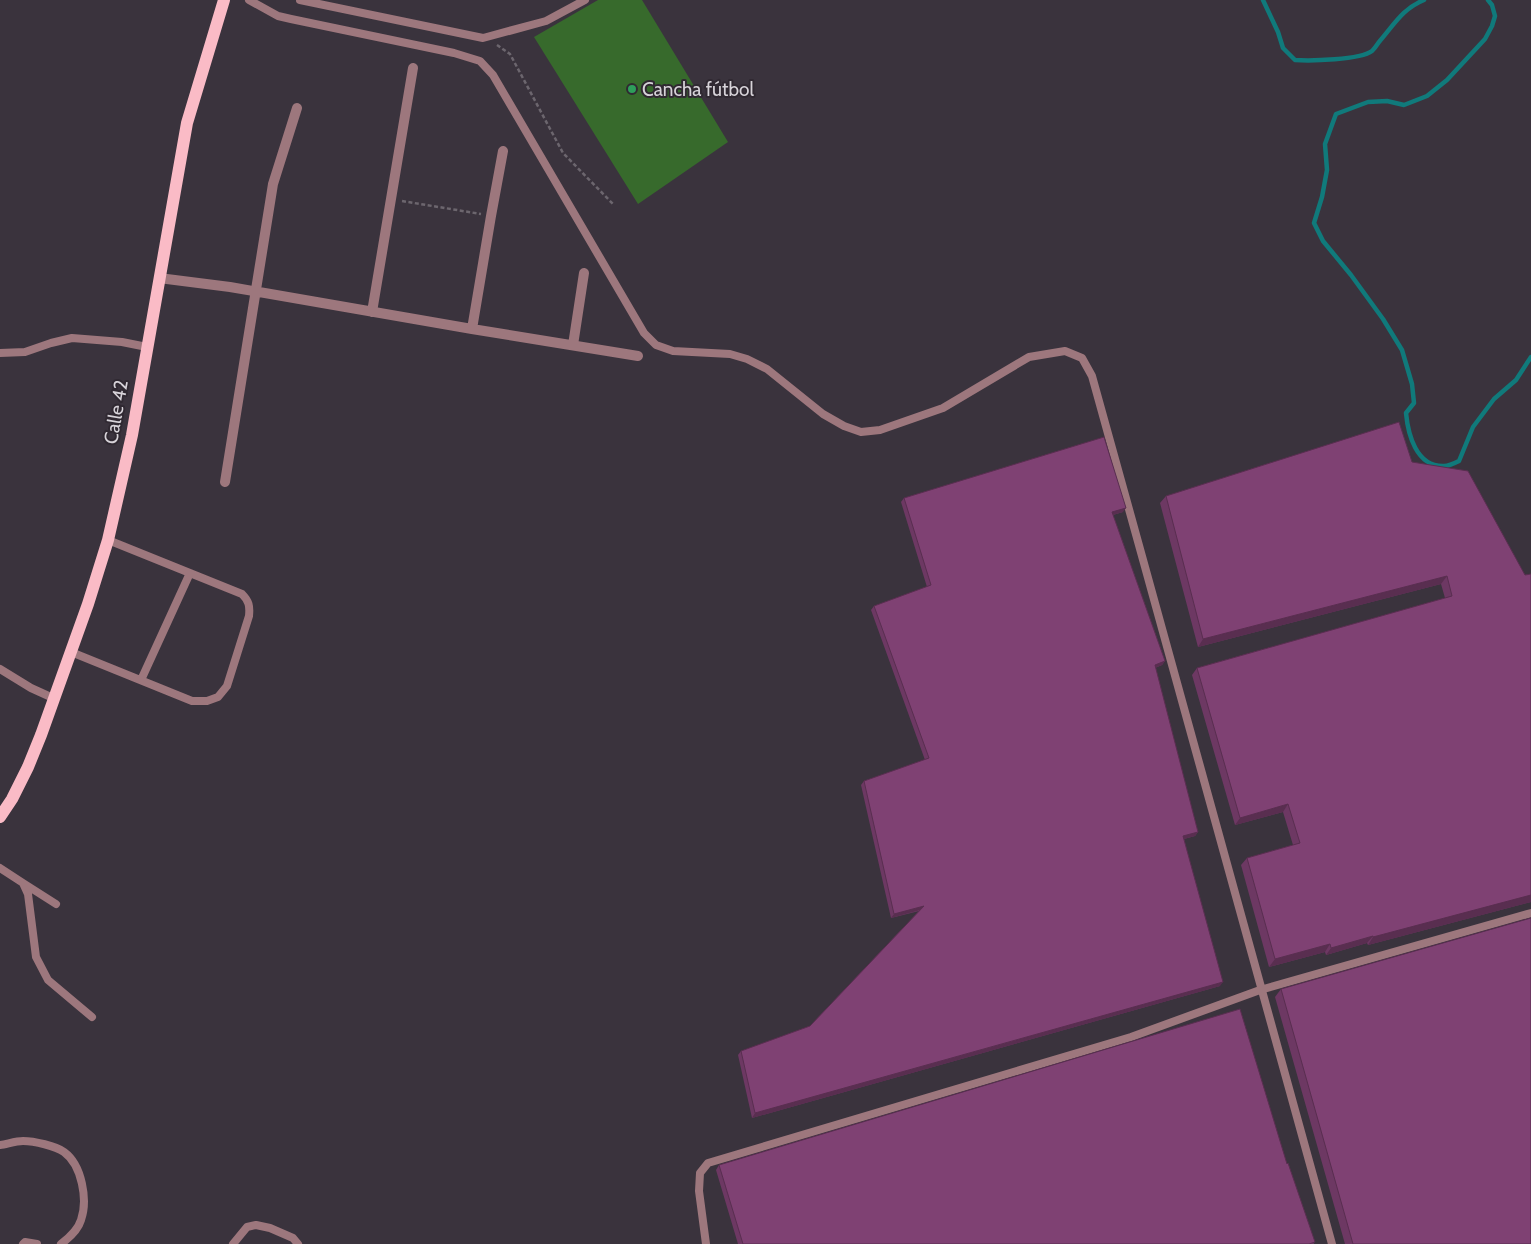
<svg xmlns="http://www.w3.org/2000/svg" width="1531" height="1244" viewBox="0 0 1531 1244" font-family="Cabin,sans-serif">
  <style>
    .grass { fill: #376a2c }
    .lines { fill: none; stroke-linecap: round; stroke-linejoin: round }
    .stream { stroke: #107a7b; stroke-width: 4.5 }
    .path { stroke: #6c666e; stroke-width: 2.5; stroke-dasharray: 4 2.5; stroke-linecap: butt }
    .lane { stroke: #9d777d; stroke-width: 8 }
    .street { stroke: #9d777d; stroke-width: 10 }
    .primary { stroke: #fabbc6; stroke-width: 12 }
    .wall { fill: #6d3863 }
    .shaded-wall { fill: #592e50 }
    .building { fill: #7f4173; stroke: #592e50 }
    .leisure-dot { fill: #2e9e5b; stroke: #302932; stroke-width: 2 }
    .labels { text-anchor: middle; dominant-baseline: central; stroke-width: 4; stroke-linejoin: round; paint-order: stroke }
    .poi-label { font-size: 19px; fill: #d7d3d9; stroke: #302932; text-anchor: start }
    .street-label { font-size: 19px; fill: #d7d3d9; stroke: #302932 }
  </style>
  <rect width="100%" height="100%" fill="#3a333d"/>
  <!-- grass -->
  <path class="grass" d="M598 0H642L728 142 638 204 534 37Z"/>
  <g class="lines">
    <!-- stream -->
    <path class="stream" d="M1263 0 1278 32 1283 48 1295 60C1310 61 1360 60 1372 51 1374 49 1377 45 1379 42 1394 25 1402 9 1424 0
      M1488 0 1492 5 1495 16 1492 26 1485 39 1447 80 1427 96 1404 105 1387 101 1368 102 1336 114 1325 144 1327 170 1322 197 1314 223 1323 241 1351 275 1383 319 1402 350 1412 384 1414 403 1406 413C1408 434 1416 467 1444 466 1449 466 1455 463 1459 461L1473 427 1494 399 1516 380 1531 357"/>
    <!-- path -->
    <path class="path" d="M497 45 510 54 563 153 614 205
      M402 201 481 214"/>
    <!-- lane -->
    <path class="lane" d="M249 0 278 16 291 19 454 53 480 61 493 75 644 333 656 345 673 351 730 354 747 359 767 369 823 414 844 426 861 432 880 430 943 408 1029 357 1065 351 1082 358 1092 376C1173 665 1250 955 1332 1244
      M300 0 483 38 546 21 585 0
      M0 353 25 352 51 343 72 338 122 342 147 347
      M71 652 192 701H207L218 697 227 686 249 616C250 606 249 601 242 594L108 540
      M0 669 31 688 53 698
      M141 680 190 573
      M0 868 23 883 28 894 36 957 48 980 92 1017
      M23 883 56 904
      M0 1145C7 1144 16 1141 23 1141 34 1141 56 1146 64 1152 82 1165 88 1200 81 1220 78 1230 69 1238 61 1244
      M23 1244 25 1242 37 1244
      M233 1244 247 1227 256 1225 270 1228 293 1238 298 1244
      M706 1244 699 1191 700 1173 708 1163 1131 1037 1260 990 1531 913"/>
    <!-- street -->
    <path class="street" d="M159 278 230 287 472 329 638 356
      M372 312 413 68
      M472 329 491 216 503 151
      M573 345 584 273
      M225 482 273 184 297 108"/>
    <!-- primary -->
    <path class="primary" d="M0 817 12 799 28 767 41 735 88 604 108 540 132 435 187 123 224 0"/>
  </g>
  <!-- wall -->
  <path class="wall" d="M1412 462 1525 575 1531 574V902L1368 945 1367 943 1326 955 1325 952 1269 967 1241 865 1247 858 1293 845 1283 812 1235 825 1192 675 1197 668 1445 598 1441 584 1198 647 1160 503 1166 496Z
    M904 498 1123 512 1113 515 1165 661 1162 665 1155 668 1198 832 1195 836 1184 839 1220 986 752 1118 738 1055 741 1051 810 1026 919 911 891 918 861 785 864 781 925 760 871 610 874 606 927 587 901 502Z
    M1281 989 1531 1244H1345L1275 997Z
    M1287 1164 1314 1244H738L716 1170 719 1165Z"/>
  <!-- shaded-wall -->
  <path class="shaded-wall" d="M1126 508 1123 512 1109 516 1112 512Z
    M1447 576 1441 584 1198 647 1203 639Z
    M1165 661 1162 665 1152 669 1155 665Z
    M1288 804 1283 812 1235 825 1240 818Z
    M1198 832 1195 836 1180 840 1183 836Z
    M1531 895V902L1368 945 1373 937Z
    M924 906 920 910 891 918 894 914Z
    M1373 936 1367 943 1326 955 1331 948Z
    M1330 944 1325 952 1269 967 1275 959Z
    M1223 982 1220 986 752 1118 755 1113Z"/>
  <!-- building -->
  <path class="building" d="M1399 422 1412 462 1468 471 1525 575 1531 574V895L1373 937V936L1331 948 1330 944 1275 959 1247 858 1300 843 1288 804 1240 818 1197 668 1452 596 1447 576 1203 639 1166 496Z
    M1104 437 1126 508 1112 512 1165 661 1155 665 1198 832 1183 836 1223 982 755 1113 741 1051 810 1026 924 906 894 914 864 781 929 758 874 606 931 585 904 498Z
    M1531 918V1244H1353L1281 989Z
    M1240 1009 1287 1164 1288 1163 1315 1242 1309 1244H743L719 1165Z"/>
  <!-- markers -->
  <circle class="leisure-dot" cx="632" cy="89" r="5"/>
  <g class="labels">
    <!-- poi labels -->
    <g class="poi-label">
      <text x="642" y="89">Cancha fútbol</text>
    </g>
    <!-- street labels -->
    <g class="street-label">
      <text transform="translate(116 412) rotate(-80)">Calle 42</text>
    </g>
  </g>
</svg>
